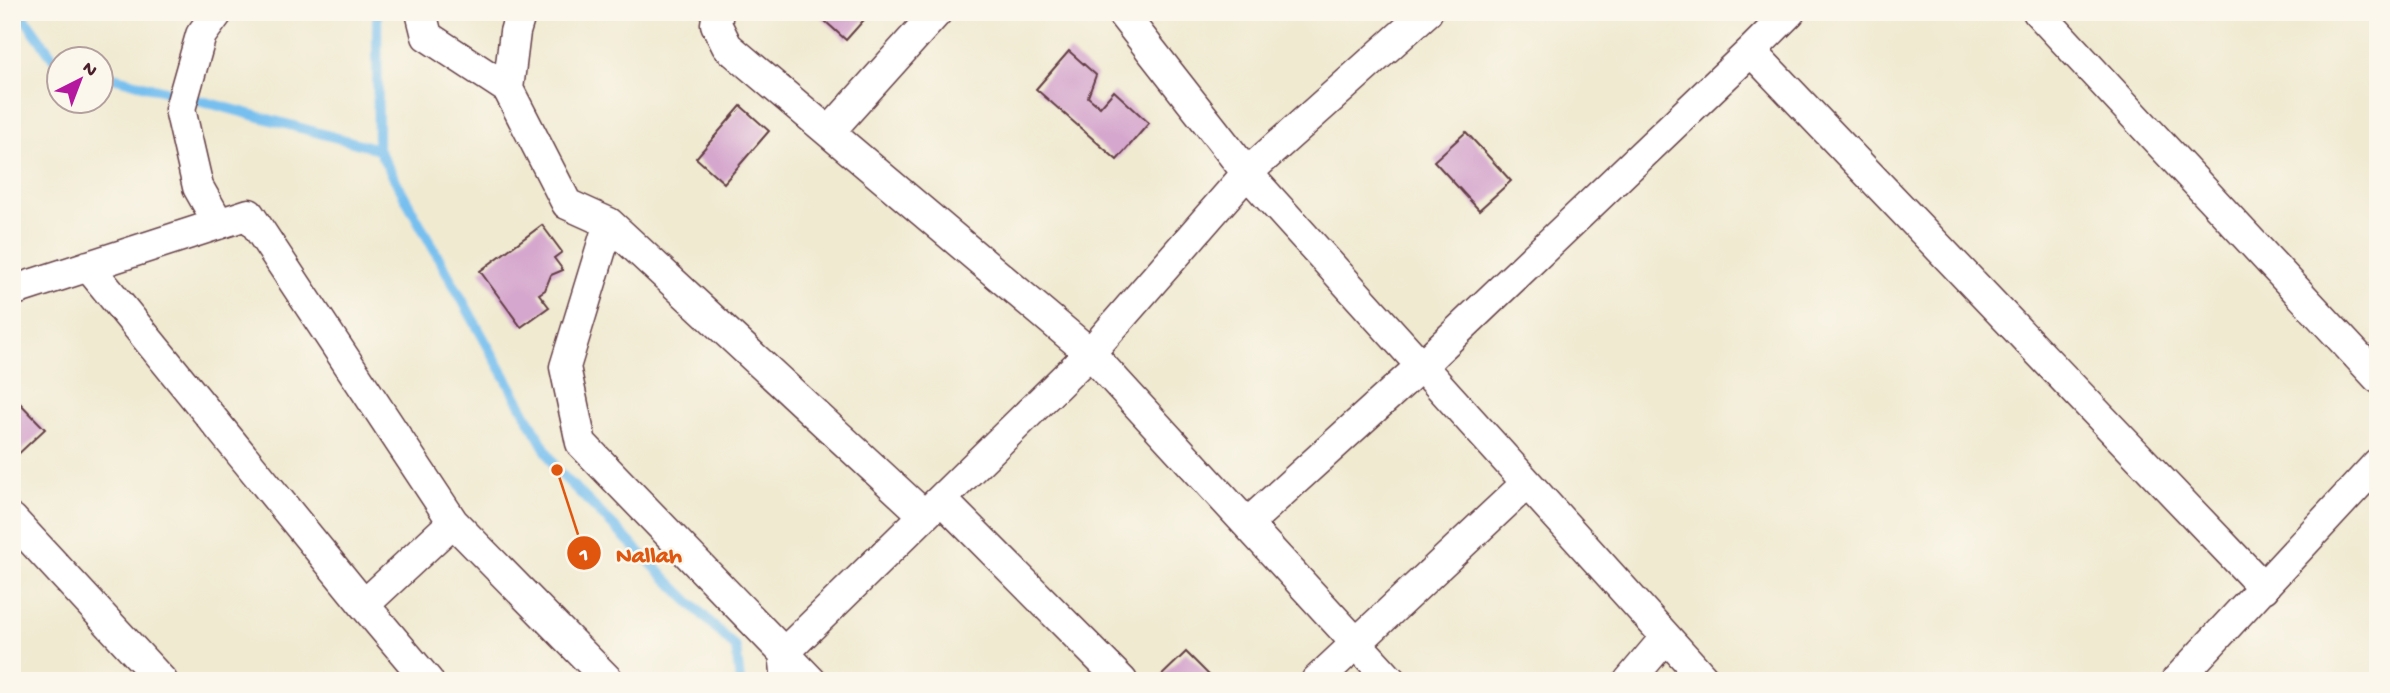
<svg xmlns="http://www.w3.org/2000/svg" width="2390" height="693" viewBox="0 0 2390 693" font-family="'Gochi Hand',sans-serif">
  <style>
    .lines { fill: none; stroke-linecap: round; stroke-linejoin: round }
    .stream { stroke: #76bfef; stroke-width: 10 }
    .building { fill: #d6a7ce }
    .minor-casing { stroke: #633d44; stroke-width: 33 }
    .minor { stroke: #fff; stroke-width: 30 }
    .leader { fill: none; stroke: #e0560e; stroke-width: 2.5 }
    .callout-dot { fill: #e0560e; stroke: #fbf7ec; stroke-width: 2.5 }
    .mark-label { font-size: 21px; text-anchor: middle; font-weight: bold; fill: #fff }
    .callout-label { font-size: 24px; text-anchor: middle; font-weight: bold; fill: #e0560e; stroke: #fbf7ec; stroke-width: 5; stroke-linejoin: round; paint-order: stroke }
  </style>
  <rect width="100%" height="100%" fill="#fbf7ec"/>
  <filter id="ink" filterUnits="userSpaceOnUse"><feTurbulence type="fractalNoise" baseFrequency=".0143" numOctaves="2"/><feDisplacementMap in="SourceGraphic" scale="14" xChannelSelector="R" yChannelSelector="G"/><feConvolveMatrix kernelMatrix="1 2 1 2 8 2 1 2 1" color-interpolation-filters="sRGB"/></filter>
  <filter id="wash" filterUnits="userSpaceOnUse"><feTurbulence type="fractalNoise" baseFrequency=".00686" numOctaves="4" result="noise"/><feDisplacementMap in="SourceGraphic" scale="28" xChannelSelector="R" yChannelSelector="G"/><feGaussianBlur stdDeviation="1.57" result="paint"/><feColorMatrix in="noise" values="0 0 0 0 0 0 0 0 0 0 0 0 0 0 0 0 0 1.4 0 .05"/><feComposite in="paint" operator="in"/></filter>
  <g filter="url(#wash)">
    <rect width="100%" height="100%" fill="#f0ead1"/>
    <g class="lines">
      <!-- stream -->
      <path class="stream" d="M20 12 56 62 60 63
        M377 12 378 149 557 470 736 648 740 681
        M102 74 378 149"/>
    </g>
    <g id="blocks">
      <!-- building -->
      <path class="building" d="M815 12H871L846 40Z
        M1069 51 1096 75 1088 97 1100 107 1114 91 1149 123 1117 160 1036 89Z
        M741 106 769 131 724 183 696 158Z
        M1466 132 1511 181 1479 210 1434 161Z
        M542 225 562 252 554 258 563 270 551 275 545 290 539 294 549 307 521 327 480 271Z
        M12 395 45 429 12 460Z
        M1186 652 1215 681H1156Z"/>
    </g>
  </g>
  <g filter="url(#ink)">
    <use href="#blocks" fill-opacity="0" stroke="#633d44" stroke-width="2"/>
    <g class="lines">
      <defs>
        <path id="minor" d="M218 12 201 35 180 109 198 187 219 224
          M421 12 427 36 508 89 567 204 609 223 924 515
          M718 12 716 24 727 46 1090 353 784 653 787 681
          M1121 12 1247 173 1090 353 1391 681
          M1427 12 1247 173 1706 681
          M1790 12 1751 51 2264 588
          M2038 12 2378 378
          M508 89 515 32 521 12
          M829 132 937 12
          M609 223 565 367 581 443 811 681
          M88 266 364 605 428 681
          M12 291 249 214 453 522 609 681
          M942 500 1122 681
          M12 519 162 681
          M1247 524 1421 366 1751 51
          M364 605 453 522
          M1316 681 1527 483
          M1629 681 1666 637
          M2176 681 2378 463"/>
      </defs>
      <!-- minor casing -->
      <use href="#minor" class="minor-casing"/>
      <!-- minor -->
      <use href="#minor" class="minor"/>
    </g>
  </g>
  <!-- callouts -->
  <path class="leader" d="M557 470L584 553"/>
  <g class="callout-dot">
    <circle cx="557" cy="470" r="7"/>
    <circle cx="584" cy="553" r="18"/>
  </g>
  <g class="mark-label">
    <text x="584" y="560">1</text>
  </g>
  <g class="callout-label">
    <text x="649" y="562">Nallah</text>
  </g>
  <!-- margin -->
  <rect width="2390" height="693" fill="none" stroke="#fbf7ec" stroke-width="42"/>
  <!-- north arrow -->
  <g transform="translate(80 80) rotate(42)"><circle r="33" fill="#fbf7ec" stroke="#b4a19f" stroke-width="2"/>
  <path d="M0-5L12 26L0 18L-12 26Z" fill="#b5179e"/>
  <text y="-10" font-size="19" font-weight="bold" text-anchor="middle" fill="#4a1f2b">N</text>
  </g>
</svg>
